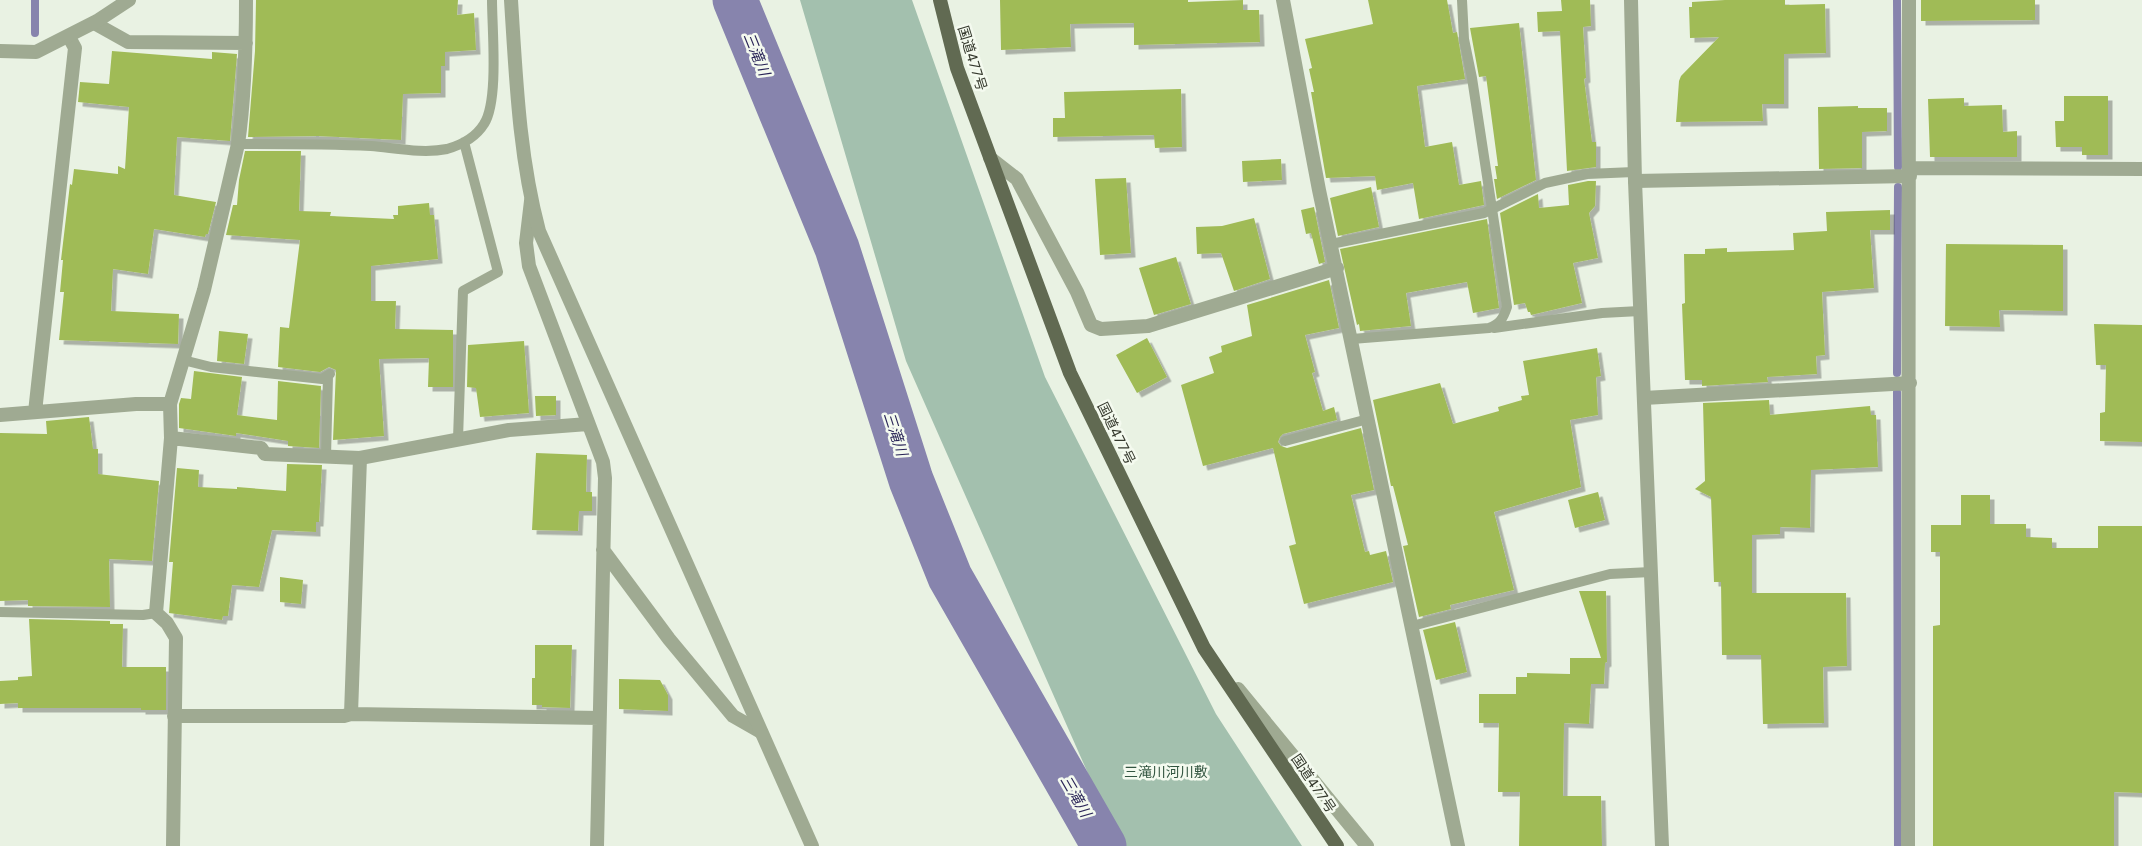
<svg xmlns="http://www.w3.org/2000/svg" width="2142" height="846" viewBox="0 0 2142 846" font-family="Inter,'Noto Sans JP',sans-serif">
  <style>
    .green { fill: #a3c0ae }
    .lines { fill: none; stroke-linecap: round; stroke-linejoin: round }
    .stream { stroke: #8784ad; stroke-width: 8 }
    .river { stroke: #8784ad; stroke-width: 45 }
    .building { fill: #a0bb57; filter: url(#shadow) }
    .service { stroke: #9faa92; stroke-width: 10 }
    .minor { stroke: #9faa92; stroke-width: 14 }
    .tertiary { stroke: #9faa92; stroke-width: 14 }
    .trunk { stroke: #616a52; stroke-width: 14 }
    .labels { text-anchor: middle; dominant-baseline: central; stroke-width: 5; stroke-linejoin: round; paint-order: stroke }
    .street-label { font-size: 14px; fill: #35392d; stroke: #f4faef }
    .park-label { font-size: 14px; fill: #325540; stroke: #f4faef }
    .water-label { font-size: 15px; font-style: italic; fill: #2a2558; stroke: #f4faef }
  </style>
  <defs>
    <filter id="shadow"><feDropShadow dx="4.5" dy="4.5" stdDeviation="0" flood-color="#0004"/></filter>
  </defs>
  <rect width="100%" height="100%" fill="#e9f2e3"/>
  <!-- green -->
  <path class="green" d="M800 0H912L1045 377 1216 714 1302 846H1120L906 361Z"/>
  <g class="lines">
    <!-- stream -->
    <path class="stream" d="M1897 0 1898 167
      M35 33V0
      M1897 373 1898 187
      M1897 392 1898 846"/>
    <!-- river -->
    <path class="river" d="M735 0 837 248 911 480 950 577 1104 846"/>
  </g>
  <!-- building -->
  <path class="building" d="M256 0H458L457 15 474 13 476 50 445 52V66H441V93L403 94 401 140 318 136 248 137 255 51Z
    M1000 0H1188V2L1243 0V10H1259L1260 42 1134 45V23L1070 24 1071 47 1001 50Z
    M1368 0H1447L1453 33 1457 32 1465 79 1417 86 1425 147 1452 142 1459 185 1481 181 1484 205 1419 219 1413 183 1377 190 1375 176 1326 178 1311 92H1314L1309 69 1312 68 1305 39 1373 24Z
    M1561 0H1590L1591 26 1583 27 1586 78 1584 79 1592 142H1596V167L1567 171 1560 31 1538 32 1537 12 1562 11Z
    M1725 0H1785V5L1825 4 1826 53 1784 54V104H1762L1763 121 1676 122 1679 81 1681 76 1719 37 1690 38 1689 7H1692V2Z
    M1921 0H2035V20L1921 21Z
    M1519 23 1536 180 1497 199 1494 179H1497L1495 166H1498L1486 76 1479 77 1470 28Z
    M112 51 212 59V52L237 54 230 141 177 137 174 195 216 202 208 234H206L205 237 154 229 148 274 113 269 111 311 179 314 178 344 59 340 64 292H60L63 260H61L70 184 72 185 74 169 118 174V166L125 169 129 107 78 102 80 82 109 84Z
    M1181 89 1182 147 1155 148 1154 135 1053 137V118H1065L1064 92Z
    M2064 96H2108V155H2082V147H2056L2055 121H2064Z
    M1964 98V106L2002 105 2003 132 2017 131V157H1930L1928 99Z
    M1858 106V108H1887V131L1862 132V168L1819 169 1818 107Z
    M245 151H301L299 211 331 212 330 216 394 219 393 215H398V206L429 203 430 215H434L438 259 371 266V301H396L395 329 453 330V387H428L429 358 379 359 384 436 333 440 336 370 329 367 320 372 278 367 280 327 289 328 300 240 226 235 233 205H237L239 180Z
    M1281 159 1282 180 1243 182 1242 161Z
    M1126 178 1131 253 1100 255 1095 179Z
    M1588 181H1596L1595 206 1589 213 1598 258 1573 263 1582 303 1531 315 1530 312H1528L1525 303 1514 305 1500 213 1538 194 1539 208 1569 205 1568 185Z
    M1371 187 1379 227 1338 236 1330 198Z
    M1314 207 1325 262 1319 264 1311 233 1306 234 1301 210Z
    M1890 210V230H1870L1874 288 1822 292 1825 355 1816 356 1817 374 1767 377 1768 382 1702 386V380H1685L1682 304 1685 303 1684 254H1705V249L1727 248V252L1794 250 1793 233 1827 231 1826 212Z
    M1254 218 1270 279 1234 291 1221 253 1197 254 1196 227 1222 226Z
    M1487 219 1499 308 1473 313 1467 282 1406 293 1411 326 1360 331 1359 324 1357 325 1340 249Z
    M1946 244 2063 245V311L1999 310 2000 327 1945 326Z
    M1176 257 1191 304 1154 315 1139 268Z
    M1329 280 1339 328 1305 335 1315 372 1312 373 1323 411 1334 407 1337 420 1283 434 1280 437 1278 442 1281 446 1287 448 1361 428 1374 490 1351 495 1365 552 1369 551 1370 555 1386 551 1393 582 1304 604 1289 546 1296 544 1273 448 1203 466 1181 385 1214 373 1209 357 1222 352 1221 346 1252 336 1247 305Z
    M2094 324 2142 325V442L2100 441V413L2105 412 2106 365H2096Z
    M219 331 248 334 244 364 217 361Z
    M1147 338 1167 377 1137 393 1116 355Z
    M524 341 529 413 480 417 476 388 467 387 468 345Z
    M1597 348 1601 376 1596 377 1598 415 1570 420 1581 487 1494 512 1514 590 1450 605 1451 609 1419 617 1403 546 1408 545 1393 486H1391L1373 400 1440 383 1453 424 1499 411 1498 407 1522 400 1521 396 1529 395 1523 361Z
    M194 371 242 377 237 415 277 420 278 381 321 386 319 448 288 446V441L236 433V436L179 428V404L181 398 191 399Z
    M535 396H556V415L536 416Z
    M1769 400 1770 415 1870 406 1871 415H1876L1878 467 1811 470 1810 528 1780 527V534L1752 535V593H1846L1847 666 1823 667 1824 723 1763 724 1761 655H1722L1721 582H1714L1711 497 1695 489 1705 481 1703 403Z
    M89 417 93 449H98V474L159 481 152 561 109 559 110 607 28 606V600L0 601V433L47 434 46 421Z
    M536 453 587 455 586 492H592V511H579L578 531 532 530Z
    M287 464 322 465 319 522H316V532L272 530 259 587 232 585 228 616H223L222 620 169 613 173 562H169L177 468 199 470 198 487 237 489V487L286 491Z
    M1598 492 1605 520 1575 528 1568 500Z
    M1961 495H1990V524H2026V537L2052 538V548H2098V526H2142V793L2114 792V846H1933V626L1940 625V552H1931V525H1961Z
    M280 577 303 580 301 604 280 602Z
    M1579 591H1606L1607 662 1605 663 1604 684H1591L1589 724 1564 723 1563 796H1601L1602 846H1519L1520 792H1498L1499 723H1479V694H1516V677H1527V673L1570 674V658H1601Z
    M29 619 110 621V624H123L122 667H166V710H141V708H18V703L0 704V681L18 680V677L32 676Z
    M1455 622 1467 672 1436 680 1423 630Z
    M535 645H572L570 708 542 707V705H532V678H535Z
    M619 679 660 680 668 695V711L619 709Z"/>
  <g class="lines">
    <!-- service -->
    <path class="service" d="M238 144C282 144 326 144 371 146 395 148 423 154 447 149 461 145 476 137 484 124 499 101 492 29 492 0
      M1331 244 1484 213 1545 183 1587 174 1634 172
      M1494 328 1602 313 1640 311
      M1352 339 1489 328C1500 324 1503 319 1507 307L1472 78 1464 39 1462 0
      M183 360 211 367 322 379 330 374
      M458 439 463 291 498 272 464 142
      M1285 441 1368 419
      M326 457 328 376
      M0 612 143 615 156 613
      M1412 626 1610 574 1651 572"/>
    <!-- minor -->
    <path class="minor" d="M1283 0 1319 190 1458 846
      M94 23 128 42 246 43
      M990 158 1017 179 1077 292 1091 325 1101 329 1148 326 1337 268
      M1910 168 2142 169
      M1635 181 1910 176
      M531 201 526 243 529 266 603 462 605 478 597 846
      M1644 398 1910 383
      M35 412 75 48 69 37
      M0 415 136 404H170
      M171 438 261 448 265 454 360 458 509 430 588 424
      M603 550 669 639 733 716 761 732
      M1238 689 1367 846
      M351 714 360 458
      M174 716H344L351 714 599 718
      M173 846 176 638 167 623 156 613 171 438 170 404 204 290 238 144C245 96 246 48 246 0
      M1908 846 1909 0"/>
    <!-- tertiary -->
    <path class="tertiary" d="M511 0C516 78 519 156 539 231L812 846
      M1631 0 1635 181 1662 846
      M0 51 36 52 97 21 129 0"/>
    <!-- trunk -->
    <path class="trunk" d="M940 0 957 68 1070 373 1204 648 1337 846"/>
  </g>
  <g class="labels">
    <!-- street labels -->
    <g class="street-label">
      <text transform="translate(973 58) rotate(73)">国道477号</text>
      <text transform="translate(1117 433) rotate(64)">国道477号</text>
      <text transform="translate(1314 783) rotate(56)">国道477号</text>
    </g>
    <!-- park labels -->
    <g class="park-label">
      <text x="1166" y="771">三滝川河川敷</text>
    </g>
    <!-- water labels -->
    <g class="water-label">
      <text transform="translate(757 54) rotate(68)">三滝川</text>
      <text transform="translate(896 434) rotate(72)">三滝川</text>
      <text transform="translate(1076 796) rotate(60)">三滝川</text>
    </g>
  </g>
</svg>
